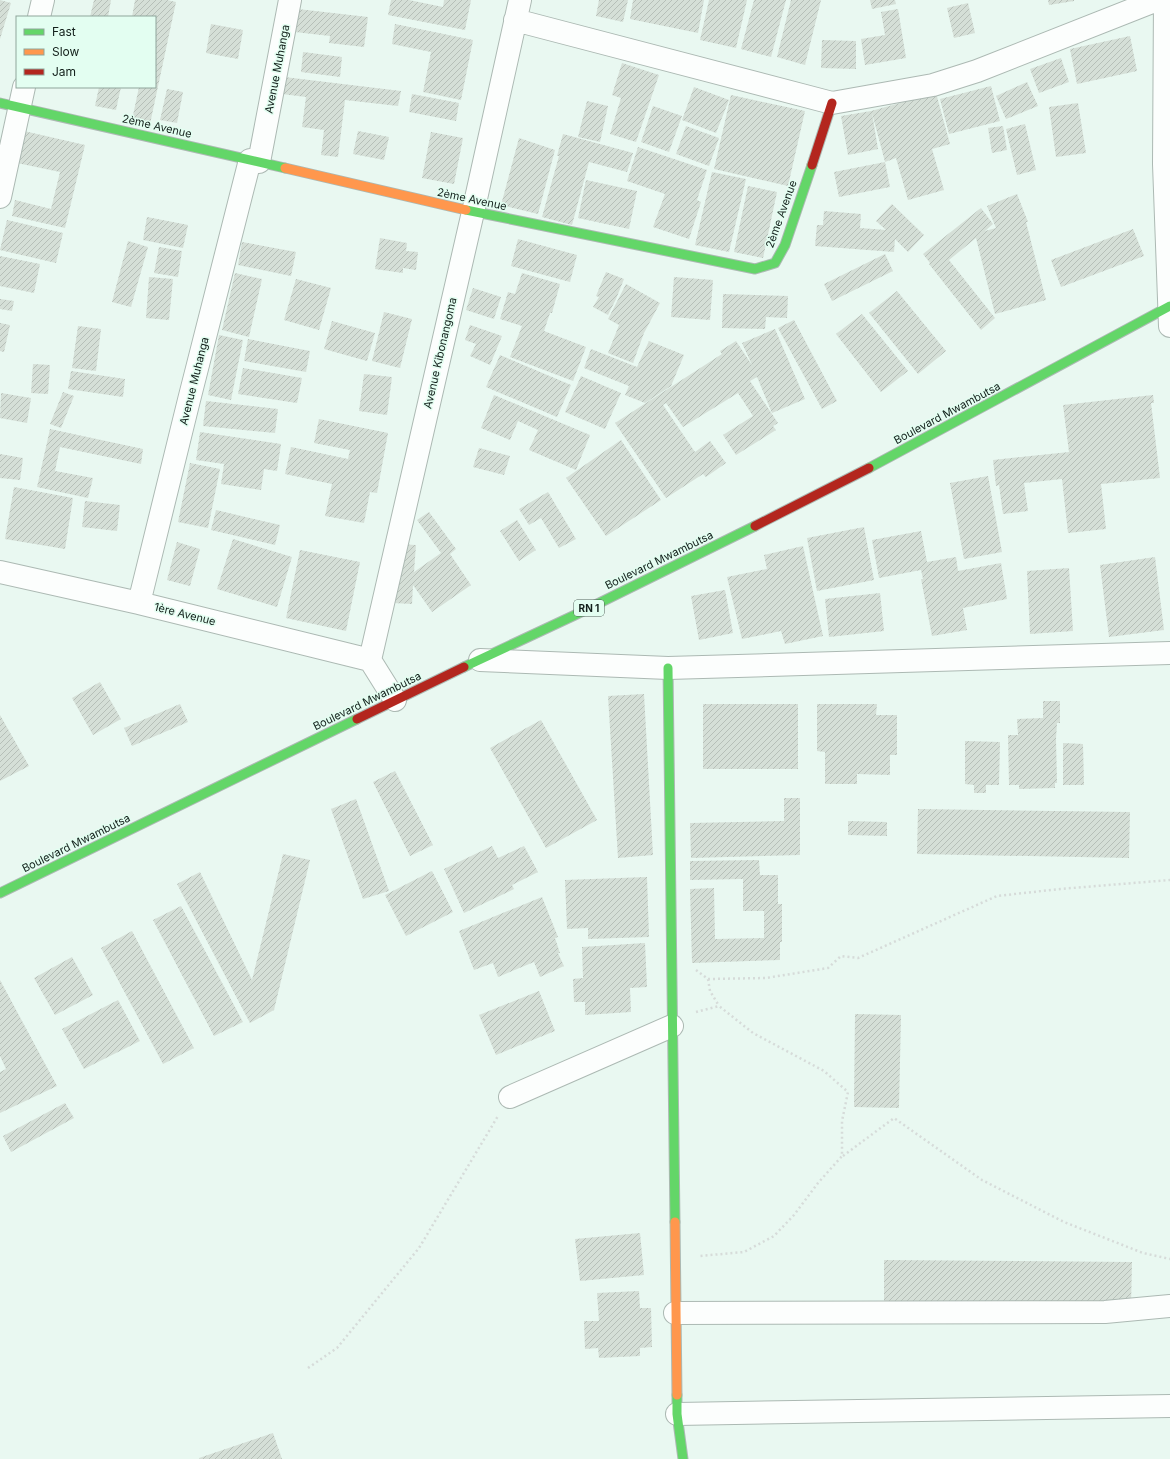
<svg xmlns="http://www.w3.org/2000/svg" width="1170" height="1459" viewBox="0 0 1170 1459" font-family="Inter,sans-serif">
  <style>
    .building { fill: url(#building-hatch) }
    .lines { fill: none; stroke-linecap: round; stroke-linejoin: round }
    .street-casing { stroke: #acb9b3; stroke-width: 24 }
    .fast-casing { stroke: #acb9b3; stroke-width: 11 }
    .slow-casing { stroke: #acb9b3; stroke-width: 11 }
    .jam-casing { stroke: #acb9b3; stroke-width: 11 }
    .path { stroke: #d6dbd9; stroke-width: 2.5; stroke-dasharray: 2 3; stroke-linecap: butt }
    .street { stroke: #fcfefd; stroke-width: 22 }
    .fast { stroke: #63d668; stroke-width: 9 }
    .slow { stroke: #ff974d; stroke-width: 9 }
    .jam { stroke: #b3261e; stroke-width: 9 }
    .labels { text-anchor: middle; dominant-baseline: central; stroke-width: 3; stroke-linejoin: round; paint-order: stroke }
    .shield { fill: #e3fef1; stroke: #51625a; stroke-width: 1 }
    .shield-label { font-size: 10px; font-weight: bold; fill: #121f1a }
    .street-label { font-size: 11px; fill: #121f1a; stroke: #e3fef1 }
  </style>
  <defs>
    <pattern id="building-hatch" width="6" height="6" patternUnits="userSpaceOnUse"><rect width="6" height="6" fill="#d5dfd7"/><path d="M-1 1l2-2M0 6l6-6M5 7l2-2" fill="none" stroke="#b6bfb8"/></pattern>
  </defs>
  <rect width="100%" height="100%" fill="#e9f8f1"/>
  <!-- building -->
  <path class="building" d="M0 0 11 3 0 39Z
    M94 0H111L108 17H90Z
    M135 0H167L176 2 150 124 132 120 139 87H155V17H132Z
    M391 0H409L443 7 444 0H471L465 30 388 15Z
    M599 0H628L623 22 596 16Z
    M633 0H704L698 33 630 19Z
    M709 0H747L736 48 700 40Z
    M754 0H786L771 57 741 49Z
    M791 0H821L805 65 777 57Z
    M870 0H895L896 4 872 9Z
    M1048 0H1074V1L1049 5Z
    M968 3 975 33 954 38 947 8Z
    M289 8 368 17 364 47 329 43 330 36 286 31Z
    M898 9 906 58 865 65 861 39 885 35 881 12Z
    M211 24 243 30 238 59 206 53Z
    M395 24 473 40 461 100 423 92 431 52 392 44Z
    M1130 36 1137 71 1077 84 1070 49Z
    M822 40 856 41V69L821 68Z
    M303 52 342 57 340 77 301 72Z
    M1061 58 1069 82 1039 93 1030 69Z
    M622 63 659 75 636 142 610 134 621 98 612 95Z
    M276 76 401 91 398 106 345 100 338 157 321 155 324 130 302 127 306 97 274 93Z
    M1027 82 1038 106 1006 119 996 96Z
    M991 86 1000 121 949 134 940 99Z
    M99 87H121L116 110 95 106Z
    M694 87 729 100 716 133 682 120Z
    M167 89 183 92 177 123 160 120Z
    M936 93 950 144 932 149 944 190 908 200 896 158 885 162 872 113 878 149 848 155 841 116 871 111Z
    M412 94 459 103 456 121 409 112Z
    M731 95 805 111 788 186 714 169Z
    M587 101 608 106 600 142 578 137Z
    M1078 103 1086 153 1056 157 1049 107Z
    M653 106 682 116 669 152 641 142Z
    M1025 124 1036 170 1017 175 1006 129Z
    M686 126 719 138 709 166 676 154Z
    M1003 126 1007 150 992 153 988 128Z
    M24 131 85 145 65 228 12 216 15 200 51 209 60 172 17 163Z
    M358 131 389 137 384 160 353 154Z
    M431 132 463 138 454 184 422 178Z
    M563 134 633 153 627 172 589 162 572 225 542 217 559 156H557Z
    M519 138 555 150 538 214 501 205Z
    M638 147 707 170 697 200 701 202 689 239 653 227 665 194 627 181Z
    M885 162 890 187 839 197 834 172Z
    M712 172 746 179 729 252 695 245Z
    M586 180 637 191 629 229 578 218Z
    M748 186 777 192 763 258 734 252Z
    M1017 194 1028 222H1026L1046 300 995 314 976 238 949 260 995 318 981 330 929 264 930 263 923 254 981 208 993 224 985 231 996 228 987 206Z
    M892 204 924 235 908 252 895 239 894 252 815 246 817 225H823L824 211 861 214 860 228 886 230 876 221Z
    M147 217 188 225 183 248 143 240Z
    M7 220 63 233 56 263 0 250Z
    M1133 229 1144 256 1061 287 1051 260Z
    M380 238 407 243 406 251 418 252 416 270 403 268V273L375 269Z
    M518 239 577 255 570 282 511 266Z
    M128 241 148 247 131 307 112 302Z
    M242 242 296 252 291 276 238 265Z
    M159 247 182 251 178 277 154 273Z
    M885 254 893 271 832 301 824 284Z
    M0 256 40 264 34 293 0 286Z
    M606 272 624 279 616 299 608 315 593 307 599 297 596 296Z
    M235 273 262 279 249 337 222 330Z
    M522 273 560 284 552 313H550L544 331 586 347 573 381 510 357 522 326 500 319 508 292 515 294Z
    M149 277 173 279 169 320 146 318Z
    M674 277 713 280 710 320 671 317Z
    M296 279 331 288 319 330 284 320Z
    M626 284 660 303 644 333 633 363 608 353 619 325 608 319Z
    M473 288 501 297 494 319 466 310Z
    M897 291 946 351 918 374 869 313Z
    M723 294 788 296 787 318 766 317 765 329 722 328Z
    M0 299 14 301 12 311 0 309Z
    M384 312 412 319 400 368 372 361Z
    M862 314 908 371 881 392 836 334Z
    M794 320 837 401 822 409 778 328Z
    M332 321 375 333 367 361 324 349Z
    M0 323 10 325 4 352 0 351Z
    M470 325 502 336 490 365 470 356 476 344 465 340Z
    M78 326 101 329 96 371 72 368Z
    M775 329 805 399 772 413 757 377 750 381 778 423 773 426 776 430 736 455 723 435 753 416 738 393 683 427 666 403 663 405 695 452 710 441 726 463 706 477 703 474 666 498 615 423 722 354 720 351 736 341 752 365 742 343Z
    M219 335 243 340 231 400 208 395Z
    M248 339 310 351 306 372 244 361Z
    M649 341 684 355 671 386 645 403 625 395 629 386 584 368 591 349 637 367Z
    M500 355 571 385 557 417 486 387Z
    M33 364 50 365 48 394 31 393Z
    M243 368 302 378 297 403 238 394Z
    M71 371 125 379 123 397 68 389Z
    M364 374 392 377 387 415 359 411Z
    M581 376 621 393 605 429 565 412Z
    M63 392 74 396 61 428 50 424Z
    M1 393 31 398 27 423 0 418Z
    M494 395 590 435 576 470 529 450 538 430 518 421 510 440 481 428Z
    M1153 395 1154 403H1151L1160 478 1101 484 1106 529 1068 533 1062 479 1024 483 1028 511 1003 514 999 485 996 486 993 460 1069 452 1063 405Z
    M206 401 278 409 275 433 203 426Z
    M319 419 388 433 377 493 370 492 364 523 325 516 332 484 285 474 291 447 348 459 350 450 314 443Z
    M50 429 143 449 141 464 60 447 55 471 93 478 88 498 37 487Z
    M200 432 281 444 277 471 264 469 261 490 221 484 224 464 196 460Z
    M621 440 661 500 606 536 566 478Z
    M479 448 510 456 504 475 473 467Z
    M0 454 23 458 20 480 0 478Z
    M190 463 220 469 208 528 178 522Z
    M988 476 1002 552 964 559 950 483Z
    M14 487 73 498 65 549 5 539Z
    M548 492 576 539 559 548 541 518 529 525 519 509Z
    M85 501 120 505 117 531 82 527Z
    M216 510 280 525 275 545 211 530Z
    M429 512 456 549 450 554 471 585 432 612 413 585 412 604 393 603 398 544 416 545 414 572 441 553 417 520Z
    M517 520 536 550 519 561 500 531Z
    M864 527 874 580 817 591 807 538Z
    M921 531 927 562 956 557 958 571 1001 563 1007 599 963 608 967 630 932 636 921 579H923L921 570 879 578 872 540Z
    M233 539 292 557 277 607 217 589Z
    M177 542 200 549 190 586 167 580Z
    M803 546 823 636 785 644 781 631 742 639 727 577 767 569 764 555Z
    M300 550 360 562 346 631 286 618Z
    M1155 557 1164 630 1109 637 1100 565Z
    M1069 568 1073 631 1030 634 1027 571Z
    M725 590 733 633 699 640 691 596Z
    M880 593 884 631 829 637 825 599Z
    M100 682 121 719 93 735 72 698Z
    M644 694 653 855 618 858 608 696Z
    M1043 701H1060V723H1057L1056 739 1057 783H1055V788L1019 789V785H1009L1008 735H1018L1017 719 1043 718Z
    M180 704 188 722 132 746 124 728Z
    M703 704H798V769H703Z
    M817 704H877L876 715H897V755H890V775L857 774V784H825V752L817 751Z
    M0 715 29 766 0 781Z
    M541 720 597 820 546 848 490 748Z
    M965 741 1000 742 999 785H986V793H974V785L965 784Z
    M1063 743 1083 744 1084 785H1063Z
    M395 771 433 845 410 856 373 782Z
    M784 798H800V855L691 858 690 823 784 821Z
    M356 799 389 891 363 899 331 809Z
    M918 809 1130 812 1129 858 917 854Z
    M848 821 887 822V836L848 835Z
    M492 846 498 858 524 846 538 872 512 885 514 889 464 913 444 869Z
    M283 854 310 860 274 1010 250 1023 177 884 200 872 252 980Z
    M759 860 760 875H778V904H782V942H780V960L692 963 690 889 714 888 715 939 764 938V911H743V879L690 880V861Z
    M432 871 453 912 406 936 385 895Z
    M647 877 649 937 588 939V928L567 929 565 880Z
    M542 897 558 937 555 938 560 953H558L564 966 540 977 534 962 498 977 493 963 474 970 459 931Z
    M181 906 243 1022 214 1036 153 920Z
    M132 931 194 1048 163 1064 101 948Z
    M645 943 647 987 630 988 631 1012 585 1015V1002H574L573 979 583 978 582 947Z
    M72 957 93 995 55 1015 34 978Z
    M0 980 57 1086 0 1113V1072L6 1069 0 1056Z
    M539 991 555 1031 496 1055 479 1015Z
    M118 1000 140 1041 84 1069 62 1029Z
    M855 1014 901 1015 899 1108 854 1107Z
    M65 1103 74 1118 11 1152 3 1136Z
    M640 1233 644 1275 580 1281 575 1239Z
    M884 1260 1132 1262 1131 1306 884 1304Z
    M639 1291 640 1308H651L652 1347 640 1348V1356L599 1358 598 1348 585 1349 584 1321H599L597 1293Z
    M273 1433 282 1459H199V1458Z"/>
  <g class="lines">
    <defs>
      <path id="street" d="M1165 0 1164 164 1170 326
        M39 17 43 0
        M515 20 832 103 933 85 977 71 1157 0
        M259 162 290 0
        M0 197 24 87
        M0 572 139 603 370 660
        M139 603 189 400 250 160
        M480 660 668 668 1170 653
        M395 700 370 660 473 212 520 0
        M510 1097 672 1026
        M675 1313 1105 1312 1170 1306
        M677 1414 1170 1406"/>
      <path id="fast" d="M0 103 285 168
        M466 210 755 269 775 263 785 245 812 165
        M869 468 1170 306
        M464 667 575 615 755 526
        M668 668 675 1222
        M0 893 357 719
        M677 1395V1414L683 1459"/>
      <path id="slow" d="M285 168 466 210
        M675 1222 677 1395"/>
      <path id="jam" d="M812 165 832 103
        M755 526 869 468
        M357 719 464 667"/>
    </defs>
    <!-- street casing -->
    <use href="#street" class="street-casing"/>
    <!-- fast casing -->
    <use href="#fast" class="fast-casing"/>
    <!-- slow casing -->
    <use href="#slow" class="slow-casing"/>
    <!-- jam casing -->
    <use href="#jam" class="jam-casing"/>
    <!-- path -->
    <path class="path" d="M696 970 708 979 766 978 828 968 841 956 858 958 997 896 1060 889 1170 880
      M708 979 710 991 719 1006
      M696 1012 719 1006 753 1033 824 1071 848 1092 842 1121V1156L818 1183 794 1215 774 1236 744 1252 700 1256
      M843 1156 894 1118 982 1180 1064 1222 1143 1253 1170 1259
      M308 1368 337 1348 419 1248 498 1116"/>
    <!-- street -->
    <use href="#street" class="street"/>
    <!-- fast -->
    <use href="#fast" class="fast"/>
    <!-- slow -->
    <use href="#slow" class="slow"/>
    <!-- jam -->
    <use href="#jam" class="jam"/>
  </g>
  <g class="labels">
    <!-- shield labels -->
    <rect class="shield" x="574" y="600" width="30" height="16" rx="3"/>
    <g class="shield-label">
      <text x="589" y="608">RN 1</text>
    </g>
    <!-- street labels -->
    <g class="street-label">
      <text transform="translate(277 69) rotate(-79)">Avenue Muhanga</text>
      <text transform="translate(157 126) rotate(13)">2ème Avenue</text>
      <text transform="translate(472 199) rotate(12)">2ème Avenue</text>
      <text transform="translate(781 214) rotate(-70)">2ème Avenue</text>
      <text transform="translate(440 353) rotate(-77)">Avenue Kibonangoma</text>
      <text transform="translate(194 381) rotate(-76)">Avenue Muhanga</text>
      <text transform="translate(947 413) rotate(-28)">Boulevard Mwambutsa</text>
      <text transform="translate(659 560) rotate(-26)">Boulevard Mwambutsa</text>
      <text transform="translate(185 614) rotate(14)">1ère Avenue</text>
      <text transform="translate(367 701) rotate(-26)">Boulevard Mwambutsa</text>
      <text transform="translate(76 843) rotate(-26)">Boulevard Mwambutsa</text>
    </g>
  </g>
  <!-- legend -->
  <rect x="16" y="16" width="140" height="72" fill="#e3fef1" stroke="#8fa59b"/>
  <rect x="24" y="29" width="20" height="6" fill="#63d668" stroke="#8fa59b"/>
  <text x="52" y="36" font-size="12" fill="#121f1a">Fast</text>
  <rect x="24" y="49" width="20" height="6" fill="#ff974d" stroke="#8fa59b"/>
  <text x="52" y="56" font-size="12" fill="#121f1a">Slow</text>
  <rect x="24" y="69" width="20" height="6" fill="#b3261e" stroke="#8fa59b"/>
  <text x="52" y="76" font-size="12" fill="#121f1a">Jam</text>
</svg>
